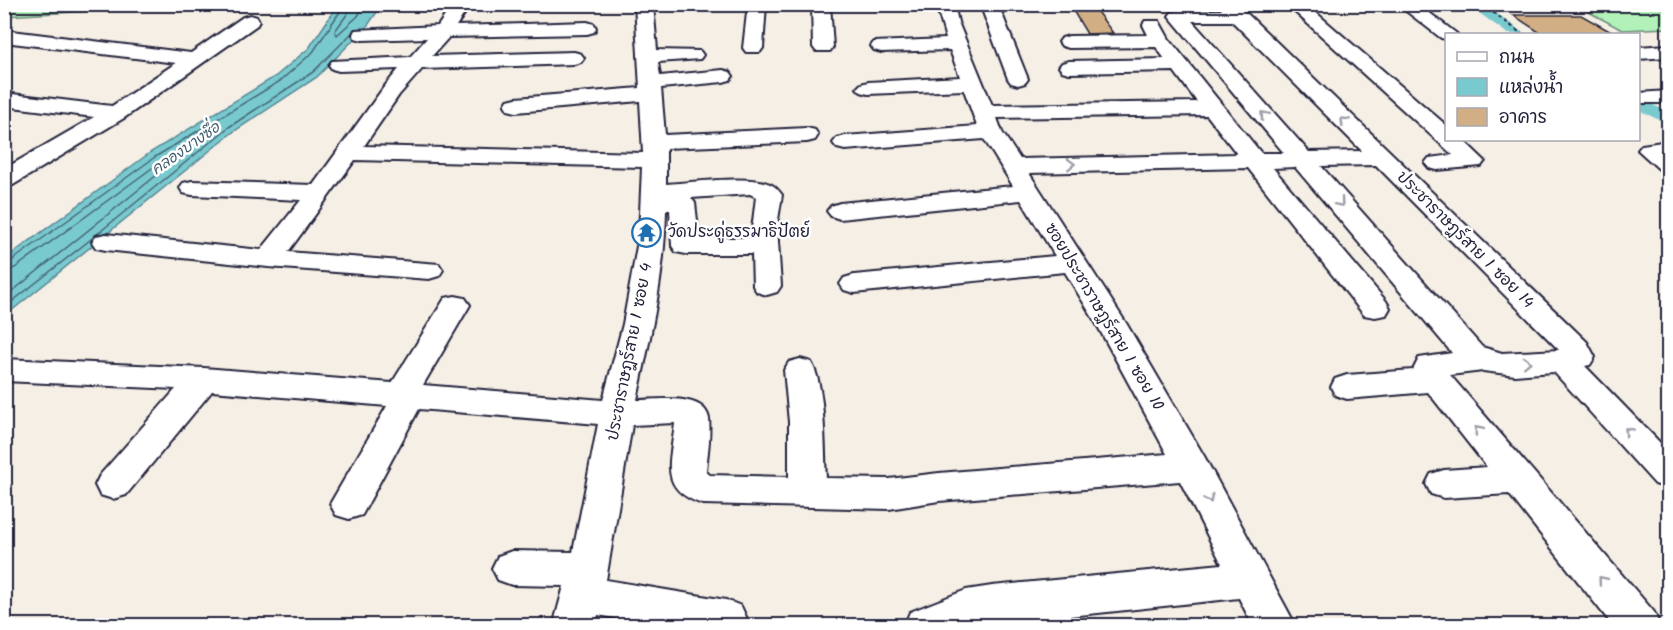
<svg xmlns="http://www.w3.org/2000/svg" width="1673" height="630" viewBox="0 0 1673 630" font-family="Kalam,'Playpen Sans Thai',sans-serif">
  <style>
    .green { fill: #b2f1b8; stroke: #6a8a7a; stroke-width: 1.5 }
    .water { fill: #79cacf; stroke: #568794; stroke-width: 1.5 }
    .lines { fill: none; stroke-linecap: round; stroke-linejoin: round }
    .shore { stroke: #456576; stroke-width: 1.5 }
    .canal { fill: #79cacf; fill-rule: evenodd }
    .building { fill: #d2ae84; stroke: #22223b; stroke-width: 1.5 }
    .minor-casing { stroke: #22223b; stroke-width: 4 }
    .path { stroke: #22223b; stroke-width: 2; stroke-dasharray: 4 3; stroke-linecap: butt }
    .minor { fill: #fff; fill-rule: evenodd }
    .oneway { stroke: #9c9ca7 }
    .labels { text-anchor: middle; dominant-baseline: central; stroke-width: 5; stroke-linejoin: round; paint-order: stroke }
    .far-water-label { font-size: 15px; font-style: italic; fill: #405d6f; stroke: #fff }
    .poi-label { font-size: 16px; fill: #22223b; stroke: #fff; text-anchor: start }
    .street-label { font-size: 16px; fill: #22223b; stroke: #fff }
  </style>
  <rect width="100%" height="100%" fill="#f6efe6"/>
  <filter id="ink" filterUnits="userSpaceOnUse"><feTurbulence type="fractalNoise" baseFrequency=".0167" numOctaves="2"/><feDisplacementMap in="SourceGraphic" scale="12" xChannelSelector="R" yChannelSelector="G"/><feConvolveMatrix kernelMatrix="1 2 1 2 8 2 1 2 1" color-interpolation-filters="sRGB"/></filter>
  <g filter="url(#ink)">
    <!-- green -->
    <path class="green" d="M5 5 10 4 197 5 5 16Z
      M1576 5H1656L1668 11V28L1622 30Z"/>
    <!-- water -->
    <path class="water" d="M338 5H382L368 25 317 77 233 132 5 316V259L151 152 276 76 309 48Z"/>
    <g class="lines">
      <!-- shore -->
      <path class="shore" d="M350 4 348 13 335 31 337 35 357 17 366 4
        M96 235 229 127 313 72 352 33
        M4 263 10 262 155 157 280 81 313 52 341 10 342 4
        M4 271 15 268 159 163 175 153 179 154 178 158 4 298
        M4 308 95 236"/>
      <!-- canal -->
      <path class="canal" d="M1467 4H1484L1525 34H1508Z
        M1638 98 1668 112V124L1638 110Z"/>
    </g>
    <!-- building -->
    <path class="building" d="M1072 9H1095L1113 33 1087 34Z
      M1513 15H1581L1615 34H1542Z"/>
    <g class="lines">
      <defs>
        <path id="minor" d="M453 4H471L456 26 587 22 594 24 596 28 594 32 587 34 449 37 432 56 574 52 581 54 584 58 581 62 574 64 422 69 399 95 364 146 643 153 640 101 516 112 508 110 505 105 508 100 516 98 640 88 635 4H653L657 50 700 51 703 55 700 59 658 62 660 76 723 70 730 72 733 76 730 80 723 82 661 88 665 135 807 128 815 130 818 135 815 140 807 142 666 148V184C689 183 754 174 772 185 776 187 779 191 782 195L777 226 781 286 777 292 767 295 757 292 753 286 752 254H686L676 252 672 246 670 210H666C665 274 650 338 637 400 656 400 705 392 709 419 711 436 707 456 706 472L710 475 789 477V422L784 370 789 362 800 359 811 362C826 386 824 449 826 478L889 479 939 473 1167 454 1096 323 1065 272 854 293 844 290 840 284 844 278 854 275 1055 256 1021 200 840 219 831 216 827 211 831 206 840 203 1013 186 984 139 845 150 837 148 833 143 837 138 845 136 977 126 964 90 868 94 861 92 857 88 861 84 868 82 960 77 950 50 881 52 874 50 871 46 874 42 946 39 936 4H954L958 22 992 105 1197 102 1174 71 1069 73 1062 71 1059 67 1062 63 1069 61 1165 59 1156 47 1069 48 1062 46 1059 42 1062 38 1069 36 1148 35 1143 25 1145 21H1159L1169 39 1261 153H1284L1169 16 1172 12 1178 11 1222 10 1217 4H1237L1587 342 1595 357 1590 365 1585 366 1668 451V488L1655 484 1554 372 1515 375 1483 371 1450 375 1654 612 1660 626H1613L1509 494 1444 498 1431 494 1426 484 1431 474 1444 470 1487 467 1428 392 1347 399 1335 395 1331 387 1335 379 1347 375 1413 370 1419 358 1452 353 1295 167 1273 168 1386 301 1390 308 1386 315 1375 317 1364 315 1248 168 1029 173 1126 323 1204 456 1296 626H1253L1239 598 976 626H904L910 612 966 590 992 586 1222 564 1180 481 939 501 889 509 703 504C657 489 671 462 675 423L632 425 606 580 726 600 741 606 747 619 744 626H658L598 615 595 626H553L564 586 512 585 498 580 492 568 498 556 512 551 573 552 598 424 419 409 362 515 349 519 336 515 330 504 387 406 212 391 126 495 113 499 100 495 95 485 100 475 176 389 4 381V359L204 368 392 383 445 298 455 296 465 298 470 305 423 385 603 400 623 324 639 235 642 167 355 160 288 252 439 264 443 270 439 276 429 279 268 267 106 250 96 248 92 242 96 236 106 234 261 250 301 200 192 195 183 193 180 188 183 183 192 181 313 185 384 87 399 69 339 71 332 69 329 65 332 61 410 57 427 38 362 40 355 38 353 34 355 30 438 26ZM1192 21H1232L1362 151 1309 152ZM1207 115 1237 154 1020 159 1002 132 997 118ZM1376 165 1559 350 1502 353 1482 347 1321 166ZM750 194 756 197 751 238H699L695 203 691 198Z
          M748 4H766L763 48 760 52H746L743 48Z
          M812 4H830L833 47 830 51H816L813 47Z
          M980 4H998L1028 79 1025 83 1018 85 1011 83 1008 79Z
          M1286 4H1306L1446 125V140H1463L1485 161 1481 166 1437 170 1429 168 1425 163 1429 158 1453 155Z
          M1397 4H1418L1457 34H1446V39L1441 38Z
          M250 15 257 17 259 21 257 25 124 118 13 185 4 187V169L94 117 4 106V93L112 106 176 63 4 42V30L191 53 243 17Z
          M1668 45V57L1638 59V47Z
          M1668 91V103H1638V93Z
          M1668 141V171L1659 169 1638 150 1642 145Z"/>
      </defs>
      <!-- minor casing -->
      <use href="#minor" class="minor-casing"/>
      <!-- path -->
      <path class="path" d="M1482 4 1522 34"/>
      <!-- minor -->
      <use href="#minor" class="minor"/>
    </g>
    <!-- one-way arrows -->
    <defs><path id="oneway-chevron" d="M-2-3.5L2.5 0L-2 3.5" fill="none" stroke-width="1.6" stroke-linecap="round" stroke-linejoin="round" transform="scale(1.5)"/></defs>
    <g class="oneway">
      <use href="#oneway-chevron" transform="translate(1264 115) rotate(-131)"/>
      <use href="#oneway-chevron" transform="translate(1344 121) rotate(-135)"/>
      <use href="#oneway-chevron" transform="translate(1071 164) rotate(-2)"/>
      <use href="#oneway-chevron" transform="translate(1340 203) rotate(49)"/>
      <use href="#oneway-chevron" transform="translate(1527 362) rotate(-2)"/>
      <use href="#oneway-chevron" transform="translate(1478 430) rotate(-130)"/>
      <use href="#oneway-chevron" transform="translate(1628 431) rotate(-133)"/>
      <use href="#oneway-chevron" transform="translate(1209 499) rotate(63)"/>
      <use href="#oneway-chevron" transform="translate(1602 580) rotate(-130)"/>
    </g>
  </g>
  <!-- icons -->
  <defs>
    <symbol id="temple-ring" viewBox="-11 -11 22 22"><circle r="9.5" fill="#fff" stroke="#1f6fb2" stroke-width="1.5"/><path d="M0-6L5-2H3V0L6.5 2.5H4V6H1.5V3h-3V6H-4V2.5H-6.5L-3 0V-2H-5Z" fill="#1f6fb2"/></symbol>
  </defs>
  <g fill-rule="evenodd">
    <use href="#temple-ring" x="630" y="216" width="33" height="33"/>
  </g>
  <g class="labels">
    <!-- far-water labels -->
    <g class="far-water-label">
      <text transform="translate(186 149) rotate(-35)">คลองบางซื่อ</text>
    </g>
    <!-- poi labels -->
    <g class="poi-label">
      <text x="668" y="232">วัดประดู่ธรรมาธิปัตย์</text>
    </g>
    <!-- street labels -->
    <g class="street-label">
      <text transform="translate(1465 240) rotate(45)">ประชาราษฎร์สาย 1 ซอย 14</text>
      <text transform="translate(1104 317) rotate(59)">ซอยประชาราษฎร์สาย 1 ซอย 10</text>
      <text transform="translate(630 352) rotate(-79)">ประชาราษฎร์สาย 1 ซอย 4</text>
    </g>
  </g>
  <!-- margin -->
  <rect width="1673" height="630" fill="none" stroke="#fff" stroke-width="24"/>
  <rect x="12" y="12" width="1649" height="606" fill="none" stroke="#22223b" stroke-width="2" filter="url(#ink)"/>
  <!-- legend -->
  <rect x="1445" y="33" width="195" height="108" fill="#ffffff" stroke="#a7a7b1" stroke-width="1.5"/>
  <rect x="1457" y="52" width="30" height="9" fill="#ffffff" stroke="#a7a7b1" stroke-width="1.5"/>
  <text x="1499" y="63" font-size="18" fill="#22223b">ถนน</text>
  <rect x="1457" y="78" width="30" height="18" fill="#79cacf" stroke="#a7a7b1" stroke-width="1.5"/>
  <text x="1499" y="93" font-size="18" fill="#22223b">แหล่งน้ำ</text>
  <rect x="1457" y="108" width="30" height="18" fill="#d2ae84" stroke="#a7a7b1" stroke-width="1.5"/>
  <text x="1499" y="123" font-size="18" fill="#22223b">อาคาร</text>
</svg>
